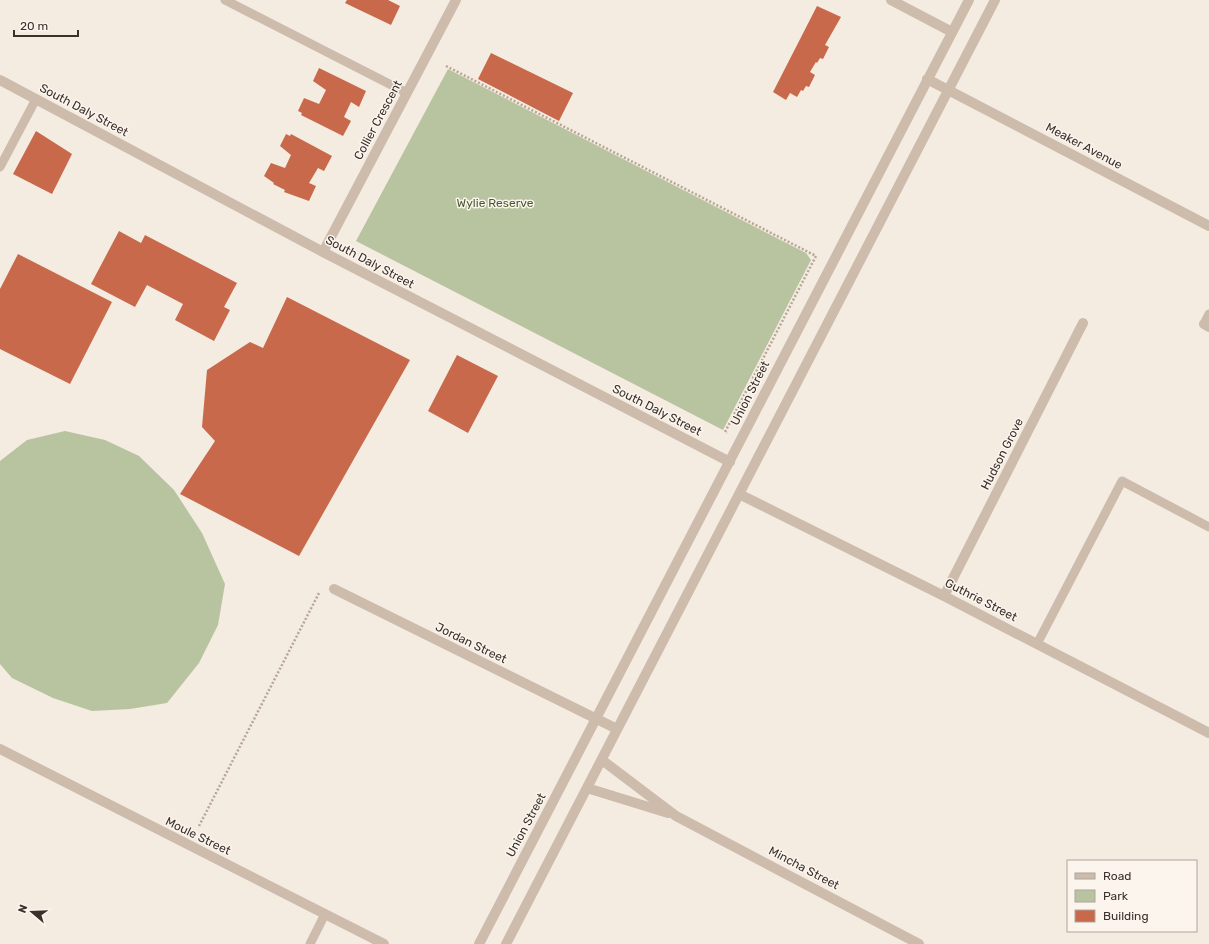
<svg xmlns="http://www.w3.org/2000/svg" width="1209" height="944" viewBox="0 0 1209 944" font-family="Rubik,sans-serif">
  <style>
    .green { fill: #b8c4a0 }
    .building { fill: #c8694b }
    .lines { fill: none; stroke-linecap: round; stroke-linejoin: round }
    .path { stroke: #b9a596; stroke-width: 2.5; stroke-dasharray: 2 2; stroke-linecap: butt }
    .lane { stroke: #cdbbac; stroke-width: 9 }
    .street { stroke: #cdbbac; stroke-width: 10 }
    .labels { text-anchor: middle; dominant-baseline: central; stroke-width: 3; stroke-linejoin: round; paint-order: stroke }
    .street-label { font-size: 12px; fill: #3b302b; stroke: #fbf5ee }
    .park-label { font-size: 12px; fill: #4a5a2e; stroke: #fbf5ee }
  </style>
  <rect width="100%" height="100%" fill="#f4ebe1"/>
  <!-- green -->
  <path class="green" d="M448 69 806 253 811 260 723 430 356 241Z
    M65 431 105 440 139 456 174 490 202 533 225 584 218 625 199 663 167 703 130 709 92 711 53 698 12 678 0 664V461L27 440Z"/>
  <!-- building -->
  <path class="building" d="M347 0H388L400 6 391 25 345 3Z
    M817 6 841 17 825 45 829 47 823 59 820 58 817 63 816 62 810 72 815 75 809 87 806 86 803 91 801 90 797 97 790 93 786 100 773 92Z
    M491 53 573 93 559 121 478 79Z
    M319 68 366 91 359 107 351 102 344 117 351 121 343 136 301 115 302 113 298 111 304 98 319 104 326 90 313 81Z
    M36 131 72 154 52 194 13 174Z
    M286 134 290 136 291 134 332 156 324 171 318 168 309 183 316 186 309 201 284 192 285 190 273 184 274 183 264 176 271 163 285 168 291 155 280 146Z
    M119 231 141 243 145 235 237 283 224 307 230 310 214 341 175 320 183 304 147 285 135 307 91 284Z
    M18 254 112 302 70 384 0 349V289Z
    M287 297 410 360 299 556 180 494 215 441 202 427 207 370 250 342 263 348Z
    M457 355 498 376 468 433 428 411Z"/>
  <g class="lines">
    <!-- path -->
    <path class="path" d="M446 66 816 256 725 432 727 433
      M199 826 319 593"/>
    <!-- lane -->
    <path class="lane" d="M225 0 407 93
      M0 167 36 99
      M1204 324 1209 314
      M1037 644 1122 481 1209 527
      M310 944 325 914"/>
    <!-- street -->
    <path class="street" d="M891 0 952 32
      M927 79 1209 226
      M0 80 323 252 730 462
      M323 252 456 0
      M1204 324 1209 327
      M739 494 944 596 1209 733
      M334 589 617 729
      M944 596 1083 323
      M0 749 384 944
      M602 760 676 816 919 944
      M587 788 668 813
      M479 944 969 0
      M506 944 995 0"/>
  </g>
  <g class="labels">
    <!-- street labels -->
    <g class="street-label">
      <text transform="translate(84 110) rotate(28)">South Daly Street</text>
      <text transform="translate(378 120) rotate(-62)">Collier Crescent</text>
      <text transform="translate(1084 146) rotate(28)">Meaker Avenue</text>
      <text transform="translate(370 262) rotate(28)">South Daly Street</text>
      <text transform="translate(750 393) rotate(-63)">Union Street</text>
      <text transform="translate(657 410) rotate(27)">South Daly Street</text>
      <text transform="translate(1002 454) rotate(-63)">Hudson Grove</text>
      <text transform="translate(981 600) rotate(27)">Guthrie Street</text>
      <text transform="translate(471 643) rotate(26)">Jordan Street</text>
      <text transform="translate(526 825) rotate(-62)">Union Street</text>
      <text transform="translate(198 836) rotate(26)">Moule Street</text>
      <text transform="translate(804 868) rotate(28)">Mincha Street</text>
    </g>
    <!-- park labels -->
    <g class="park-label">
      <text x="495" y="203">Wylie Reserve</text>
    </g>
  </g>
  <!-- legend -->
  <rect x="1067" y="860" width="130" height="72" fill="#fbf5ee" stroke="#aea6a0"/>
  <rect x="1075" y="873" width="20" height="6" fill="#cdbbac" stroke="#aea6a0"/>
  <text x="1103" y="880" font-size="12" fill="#3b302b">Road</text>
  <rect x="1075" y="890" width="20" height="12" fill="#b8c4a0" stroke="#aea6a0"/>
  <text x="1103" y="900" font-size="12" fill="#3b302b">Park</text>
  <rect x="1075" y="910" width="20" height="12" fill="#c8694b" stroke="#aea6a0"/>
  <text x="1103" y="920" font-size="12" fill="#3b302b">Building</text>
  <!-- north arrow -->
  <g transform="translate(32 912) rotate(289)" stroke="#fbf5ee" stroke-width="3" paint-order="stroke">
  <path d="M0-3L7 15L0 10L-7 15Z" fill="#3b302b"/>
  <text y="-6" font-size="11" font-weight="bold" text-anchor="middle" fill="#3b302b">N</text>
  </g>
  <!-- scale -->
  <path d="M14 30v6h64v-6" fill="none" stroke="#3b302b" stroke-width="2"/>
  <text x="20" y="30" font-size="12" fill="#3b302b" stroke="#fbf5ee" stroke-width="3" paint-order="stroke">20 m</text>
</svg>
